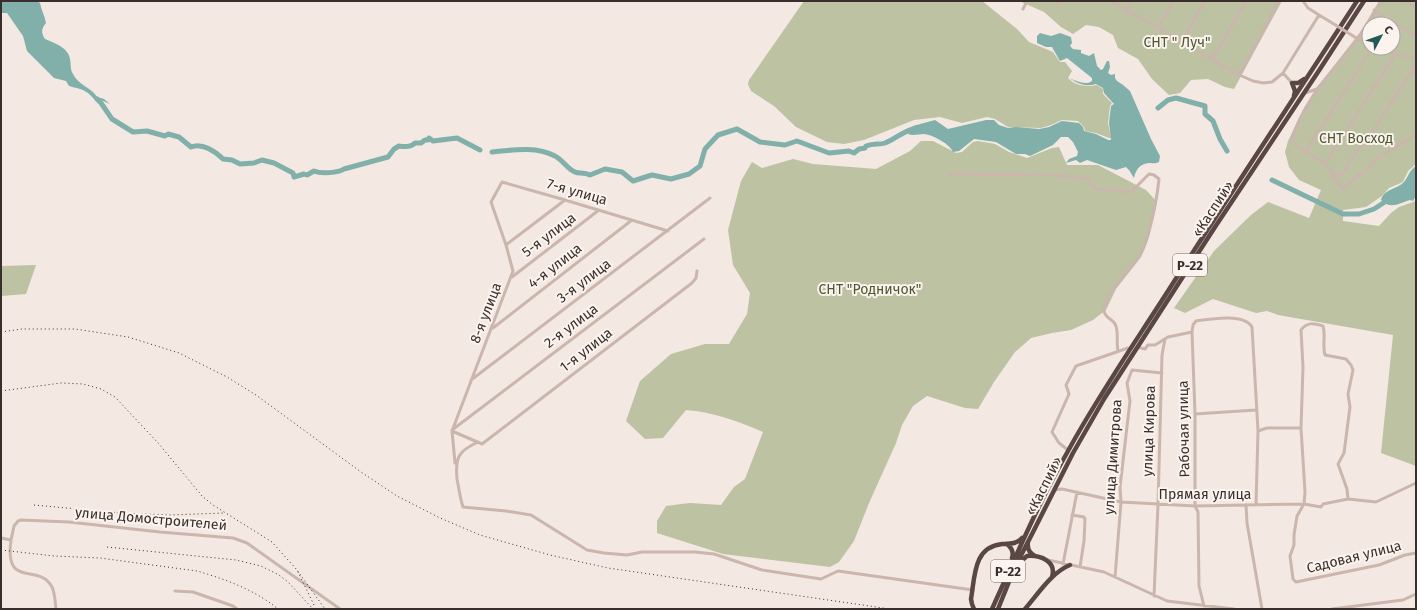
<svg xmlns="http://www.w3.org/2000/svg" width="1417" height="610" viewBox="0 0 1417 610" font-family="'Fira Sans',sans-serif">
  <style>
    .green { fill: #bcc2a2; fill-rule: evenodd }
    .water { fill: #81afaa }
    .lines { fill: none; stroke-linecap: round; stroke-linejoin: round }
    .river { stroke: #81afaa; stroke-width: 5 }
    .minor { stroke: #cbb6ad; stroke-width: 3 }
    .highway { stroke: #5a4743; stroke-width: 4.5 }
    .rail { stroke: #3a2e2c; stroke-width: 1; stroke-dasharray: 1 3; stroke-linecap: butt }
    .minor-bridge { stroke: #cbb6ad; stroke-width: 3 }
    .labels { text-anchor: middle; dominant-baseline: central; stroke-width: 4; stroke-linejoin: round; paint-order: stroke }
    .shield { fill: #faf3ee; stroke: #746966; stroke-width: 1 }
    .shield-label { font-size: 13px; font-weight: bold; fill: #3a2e2c }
    .park-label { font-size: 14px; fill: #4f5730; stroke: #faf3ee }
    .street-label { font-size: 14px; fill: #3a2e2c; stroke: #faf3ee }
  </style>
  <rect width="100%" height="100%" fill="#f3e8e2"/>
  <!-- green -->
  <path class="green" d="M804 1H982L1017 29 1029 42 1053 52 1060 62H1065L1072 71 1068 78C1075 86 1087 87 1097 85L1103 89V94L1112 103 1110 106 1108 123 1111 138H1109L1096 133 1085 131 1084 127 1078 121 1062 120 1051 125 1041 128 1008 127 995 119 987 117 962 123 940 117 914 120 864 140 844 144 827 142 796 127 774 106 751 91 748 84 749 80Z
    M1019 1H1282L1234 89 1225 87 1208 79 1191 80 1180 93 1169 95 1152 79 1138 59 1118 48 1113 35 1099 27 1086 25 1073 34 1061 27 1044 12Z
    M1380 1H1416V164L1408 171 1403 182 1389 188 1382 196 1366 207 1343 210V221L1379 226 1391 213 1399 207 1416 201V466L1381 453 1393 335 1278 315 1267 311 1256 313 1213 299 1185 313 1174 308 1214 251 1251 215 1268 202 1309 218 1321 190 1299 180 1289 167 1285 152 1288 141 1303 110 1316 88 1355 41ZM1369 24H1393V48H1369Z
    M921 141H933L956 153 962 152 973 142 978 141 995 144 1009 152 1027 158 1052 148 1059 147 1067 165H1098L1146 190 1157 202 1149 237 1141 257 1116 289 1106 310 1093 320 1071 330 1052 333 1031 338 1015 352 994 382 978 409 965 408 927 396 913 406 902 425 896 443 869 503 854 541 839 562 830 567 723 554 657 533V521L666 506 690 503 721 505 734 487 745 479 763 432C738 421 713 412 686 410L663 438 645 439 626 421 640 381 671 354 705 344H729L747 314 750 293 733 265 728 230 741 181 752 162 762 168 793 159 813 164 876 169 910 151Z
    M36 265 26 294 1 296V266Z"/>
  <!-- water -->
  <path class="water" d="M1 1H36L40 3C41 10 45 16 46 23 41 29 41 33 45 39 54 43 68 47 70 59 71 63 70 70 73 74 78 85 91 87 97 97L104 99 110 104 101 100V103C93 100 94 98 88 93 83 89 76 88 69 86L66 81 54 78 27 51 23 36 7 13H1Z
    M1040 33 1051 36 1060 33 1071 37 1072 43 1070 46 1073 49 1081 50V53L1089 56 1094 53 1097 66 1101 70 1103 69 1107 61H1109L1110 67 1108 73 1111 75 1115 74V78L1117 81 1123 85 1130 91 1151 139 1160 156 1159 162C1155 164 1154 163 1149 163 1140 164 1136 169 1134 178L1129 170 1126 167 1116 170 1087 160 1080 163 1076 160 1066 163 1069 159 1077 156 1078 152 1073 142 1068 137H1061L1053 145 1030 156 1025 154H1016L996 142 974 139 959 151 953 152C950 144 933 135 924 134 918 134 913 136 908 134L913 126 935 120 948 129 986 120H994L999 125 1008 128 1015 127 1039 129 1049 127 1062 121 1079 123 1083 127 1084 131 1096 134 1108 140H1111L1109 123 1111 106 1114 104 1104 93 1103 88 1096 84C1085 87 1079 84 1069 78 1077 81 1085 86 1092 81V78L1067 58 1060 61 1052 47H1046L1037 43V36Z
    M1416 166V196L1413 201 1410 200C1400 203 1390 210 1381 200 1384 189 1395 190 1403 183 1408 179 1408 171 1416 166Z"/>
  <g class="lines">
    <!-- river -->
    <path class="river" d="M97 99 101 103 112 119 133 132 147 131 165 136 168 134 179 137 191 147C202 142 216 152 223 159L232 160 240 164 254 163 262 160 274 163 293 173 294 177 304 174 307 175 314 171C321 174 338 173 344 169L388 157 394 149 399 146C404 147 412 147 415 143H421L425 140H428L429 138 433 141 457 138 480 150
      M1158 108 1168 100 1176 98 1205 106V114L1213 121 1220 139 1227 151
      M492 152C512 150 536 146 555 156 562 159 568 170 575 172 579 174 584 172 590 175L605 169 622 172 633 181 652 175 671 179 689 174 700 166 705 149 718 135 737 129 760 142 785 145 797 141 829 153 849 151 854 153 859 149 865 148 866 146C874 143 879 145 885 143 896 139 904 130 917 128
      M1272 180 1343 214H1359L1374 209 1388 200"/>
    <!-- minor -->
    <path class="minor" d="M1109 1 1145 20 1235 73 1253 81 1263 83 1272 82 1283 73 1292 83
      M1303 1 1308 8 1319 15
      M1381 1C1372 14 1366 28 1356 40 1332 72 1305 99 1292 138L1294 144 1325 164 1336 175 1342 174 1358 149 1367 140 1416 64
      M1404 1 1416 8
      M1058 5 1060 1
      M1023 9 1027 1
      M1374 10 1416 36
      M1126 11 1132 1
      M1158 28 1173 1
      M1358 39 1369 45
      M1181 42 1205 1
      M1377 48 1416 59
      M1212 60 1246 1
      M1283 73 1319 15 1329 21
      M1240 74 1279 1
      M1305 93 1317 89
      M1306 151 1372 48
      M1325 164 1396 53
      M1332 172 1333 176 1343 189 1382 155 1416 135
      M949 174 1053 175 1089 179 1093 187 1098 189 1129 192 1133 190 1149 174 1154 175 1159 179C1157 198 1149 242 1139 257 1130 270 1105 294 1104 310 1104 318 1112 318 1115 324 1119 329 1116 343 1118 351
      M506 245 565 200
      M512 277 599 210
      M493 328 632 220
      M1137 347 1145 349 1148 345H1155L1168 337 1192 332
      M471 380 710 198
      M1195 414 1256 410
      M452 430 704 239
      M452 431 482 444 692 283 696 278 697 271
      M1258 431 1267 428H1301
      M478 442C458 451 455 458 457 479 459 489 460 498 463 507L506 511 531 515 587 550 604 553 627 555 642 552H695L714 554 762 570 821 579 838 571 973 590
      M1068 450 1059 443 1052 432 1069 394 1066 385 1076 366 1128 348 1130 349
      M455 463 452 431 513 271 506 245 491 202 502 182 565 200 668 231
      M1055 490 1062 489 1121 502 1195 506 1304 504 1321 507 1323 504 1348 499 1376 502 1416 483
      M1348 499 1347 489 1338 464 1344 453 1350 407 1348 394 1353 370 1351 365 1346 359 1325 355C1322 345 1326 335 1323 326 1313 323 1307 322 1301 330L1303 367 1301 428 1305 492 1304 504 1297 516 1294 535V545L1290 556 1293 579 1296 582 1379 565 1405 555 1416 553
      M1246 505 1247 523 1262 609
      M1072 515 1084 517 1085 519 1084 541 1080 567
      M1 538 11 540 14 526 18 521 21 520 69 522 160 532 233 538 247 543 340 609
      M11 540C4 590 39 562 52 587 55 593 55 602 56 609
      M1048 560 1104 572 1167 601 1234 609
      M1063 564 1077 492
      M1115 577 1121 502 1120 487 1130 401 1127 383 1132 370 1162 373
      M175 591 193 592 233 606 237 609
      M1154 596 1158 505 1162 355 1165 339
      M1204 606 1199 586 1198 512 1195 506V414L1192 332 1193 325 1196 321C1210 319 1244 313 1252 327L1258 431 1256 505
      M1332 609 1403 600 1416 594"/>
    <!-- highway -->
    <path class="highway" d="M1294 96 1295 91 1292 83H1298L1304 79
      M1028 542C1027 548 1029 553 1035 556
      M1007 544C1012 548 1014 552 1012 558
      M1019 563 1027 556C1040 555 1057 561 1052 577
      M974 609 972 604 971 599C975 577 973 547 1002 544 1011 543 1015 545 1022 538
      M992 609C1016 556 1039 502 1068 451 1098 396 1134 344 1168 291 1230 194 1294 98 1357 1
      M998 609 1015 567 1030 538 1073 453 1104 399 1215 227 1320 69 1364 1
      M1025 609C1038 594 1052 572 1070 565"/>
    <!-- rail -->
    <path class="rail" d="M1 332 22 329H75L128 337 179 353 227 377 256 395 361 472 397 496 440 518 480 535 550 555 608 568 890 609
      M1 391 61 383 83 384 101 389 115 397 159 444 202 496 213 505 272 542 297 570
      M34 505 121 513 169 515 224 513 223 512
      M107 547 236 560 261 566 279 575 288 582 313 609
      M1 550 54 556 100 558 197 571C225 579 255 590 278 609
      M314 605 297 570 325 609
      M1411 609 1416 608"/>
    <!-- minor-bridge -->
    <path class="minor-bridge" d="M1329 21 1358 39"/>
  </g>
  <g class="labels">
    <!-- shield labels -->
    <g class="shield">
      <rect x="1173" y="254" width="34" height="22" rx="3"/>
      <rect x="991" y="560" width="34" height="22" rx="3"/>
    </g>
    <g class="shield-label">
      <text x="1190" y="265">Р-22</text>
      <text x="1008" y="571">Р-22</text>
    </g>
    <!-- park labels -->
    <g class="park-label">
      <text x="1177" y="42">СНТ " Луч"</text>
      <text x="1356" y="138">СНТ Восход</text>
      <text x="870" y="289">СНТ "Родничок"</text>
    </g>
    <!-- street labels -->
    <g class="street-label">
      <text transform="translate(577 192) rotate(16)">7-я улица</text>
      <text transform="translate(1213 209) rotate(-57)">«Каспий»</text>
      <text transform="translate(549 235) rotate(-37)">5-я улица</text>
      <text transform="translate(555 266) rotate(-38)">4-я улица</text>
      <text transform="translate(584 281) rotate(-37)">3-я улица</text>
      <text transform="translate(486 313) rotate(-69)">8-я улица</text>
      <text transform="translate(571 326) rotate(-37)">2-я улица</text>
      <text transform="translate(586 350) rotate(-38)">1-я улица</text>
      <text transform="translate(1184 429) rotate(-91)">Рабочая улица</text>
      <text transform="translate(1149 431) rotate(-88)">улица Кирова</text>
      <text transform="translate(1113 457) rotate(-86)">улица Димитрова</text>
      <text transform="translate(1044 486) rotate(-63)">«Каспий»</text>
      <text x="1205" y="494">Прямая улица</text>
      <text transform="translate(151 519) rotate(5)">улица Домостроителей</text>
      <text transform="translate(1354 557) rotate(-14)">Садовая улица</text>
    </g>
  </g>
  <!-- border -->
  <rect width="1417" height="610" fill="none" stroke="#3a2e2c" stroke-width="4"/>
  <!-- north arrow -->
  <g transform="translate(1381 36) rotate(49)"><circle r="19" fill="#faf3ee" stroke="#ada4a0"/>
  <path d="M0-3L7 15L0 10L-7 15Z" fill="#225a55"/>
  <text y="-6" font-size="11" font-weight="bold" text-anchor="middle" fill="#3a2e2c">С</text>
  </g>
</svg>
